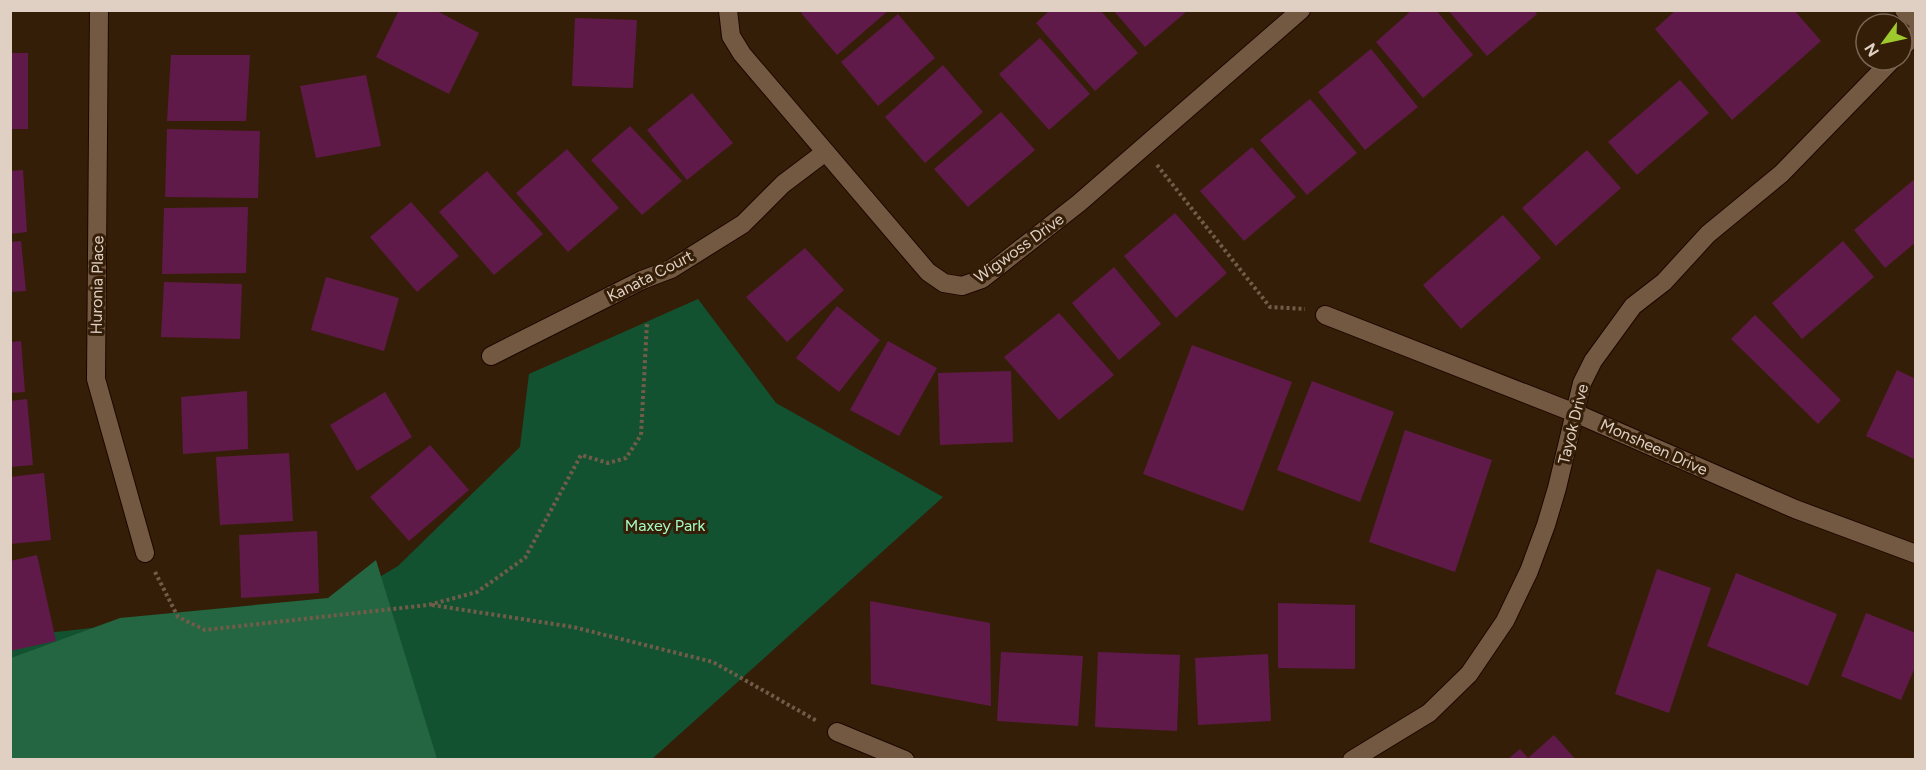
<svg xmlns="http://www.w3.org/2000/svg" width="1926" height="770" viewBox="0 0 1926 770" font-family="Figtree,sans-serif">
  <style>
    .green { fill: #135230 }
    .forest { fill: #236641 }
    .building { fill: #601a49 }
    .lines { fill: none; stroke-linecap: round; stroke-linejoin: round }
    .street-casing { stroke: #1c0700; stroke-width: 20 }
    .path { stroke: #715c4a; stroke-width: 4; stroke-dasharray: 3 3; stroke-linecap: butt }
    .street { stroke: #745942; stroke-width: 18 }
    .labels { text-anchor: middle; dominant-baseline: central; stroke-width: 6; stroke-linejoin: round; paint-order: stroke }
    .street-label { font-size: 16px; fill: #dfd0c3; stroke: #351e08 }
    .park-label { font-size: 16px; fill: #a3fbc2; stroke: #351e08 }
  </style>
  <rect width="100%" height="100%" fill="#351e08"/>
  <!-- green -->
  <path class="green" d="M698 299 776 403 943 497 652 759H11L10 637 339 601 398 566 520 447 529 374Z"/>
  <!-- forest -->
  <path class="forest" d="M376 560 437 759H11V658L120 618 328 598Z"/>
  <!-- building -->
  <path class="building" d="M399 10H435L479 33 449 94 376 57Z
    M804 10H889L837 55 801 13Z
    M1050 10H1100L1138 53 1095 91 1036 23Z
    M1113 10H1184L1186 12 1145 47Z
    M1412 10H1436L1473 55 1423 98 1376 42Z
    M1448 10H1534L1537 14 1487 56Z
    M1676 10H1794L1821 41 1732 120 1655 29Z
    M898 14 935 58 878 106 841 62Z
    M575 18 637 20 633 88 572 86Z
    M1040 38 1090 94 1049 130 999 74Z
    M1371 49 1418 107 1365 150 1318 92Z
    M10 53H28V129H10Z
    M171 55H250L246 121H167Z
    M943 65 983 112 925 163 885 117Z
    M366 75 381 146 316 158 300 86Z
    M1680 80 1709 113 1637 175 1608 142Z
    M692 93 733 143 687 180 647 130Z
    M1310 99 1357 153 1307 195 1260 140Z
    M1001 112 1035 150 968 207 934 169Z
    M630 126 682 181 642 215 591 160Z
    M167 129 260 131 258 198 165 197Z
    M1252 147 1296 197 1244 241 1200 191Z
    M567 149 619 208 568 252 516 193Z
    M1587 150 1621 188 1556 246 1522 208Z
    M23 170 27 232 10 234V171Z
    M487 171 543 234 494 275 439 212Z
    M1916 178V242L1885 268 1854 230Z
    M411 202 459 256 417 292 370 237Z
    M248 207 246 273 162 274 164 208Z
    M1175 213 1227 273 1176 318 1124 256Z
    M1503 215 1541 258 1461 329 1423 285Z
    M21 241 26 291 10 292V242Z
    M1843 241 1874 277 1802 339 1772 303Z
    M805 248 844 290 787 342 746 297Z
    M1114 267 1161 324 1119 360 1072 303Z
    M326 277 399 298 384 351 311 330Z
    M164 282 242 284 240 339 161 337Z
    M837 306 880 340 839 392 796 358Z
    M1059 313 1114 375 1059 420 1004 357Z
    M1755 315 1841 400 1818 424 1731 339Z
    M21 341 25 392 10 393V342Z
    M888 341 937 368 899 436 850 410Z
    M1192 345 1292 382 1243 511 1143 474Z
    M1897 370 1916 379V460L1866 436Z
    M1011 371 1013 442 940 445 938 373Z
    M1312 381 1394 412 1360 502 1277 470Z
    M247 391 248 449 183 454 181 397Z
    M385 392 412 437 357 471 330 425Z
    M27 399 33 465 10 467V401Z
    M1405 430 1492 460 1455 572 1369 542Z
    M430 445 469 490 409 541 370 497Z
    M289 453 293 521 220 525 216 457Z
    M44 473 51 540 10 544V477Z
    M317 531 319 593 241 598 239 535Z
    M37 555 56 641 10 651V561Z
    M1657 569 1711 588 1669 713 1615 694Z
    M1736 573 1837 614 1808 686 1707 646Z
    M870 601 990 623 991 706 871 684Z
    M1278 603 1355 605V669L1278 668Z
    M1866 613 1916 633V665L1901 700 1841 676Z
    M1001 652 1083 656 1078 726 997 721Z
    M1098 652 1180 655 1177 731 1095 727Z
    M1268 654 1271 721 1198 725 1195 658Z
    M1554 735 1576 760H1507L1520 749 1528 758Z"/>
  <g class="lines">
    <defs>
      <path id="street" d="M99 10 96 379 145 553
        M728 10 731 36 742 54 928 272 944 283 962 286 982 279 1079 203 1301 10
        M1904 10 1916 20
        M1902 48 1916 33
        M1325 315 1575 413 1795 509 1916 554
        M491 356 642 280 671 269 743 224 783 184 824 153
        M837 732 905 760
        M1352 760 1429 713 1469 674 1505 621 1529 571 1546 525 1557 488 1582 383 1593 361 1633 306 1664 282 1708 234 1781 174 1892 60"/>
    </defs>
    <!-- street casing -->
    <use href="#street" class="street-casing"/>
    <!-- path -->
    <path class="path" d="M1157 165 1270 307 1305 309
      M155 572 178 617 205 630 428 605 477 592 525 558 581 455 608 463 626 458 641 435 647 323
      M432 605 573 627 713 662 817 721"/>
    <!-- street -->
    <use href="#street" class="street"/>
  </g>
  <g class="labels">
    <!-- street labels -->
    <g class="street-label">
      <text transform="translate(1019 248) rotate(-36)">Wigwoss Drive</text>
      <text transform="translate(650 276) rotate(-27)">Kanata Court</text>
      <text transform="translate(97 285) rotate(-89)">Huronia Place</text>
      <text transform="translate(1573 424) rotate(-76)">Tayok Drive</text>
      <text transform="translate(1654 447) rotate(24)">Monsheen Drive</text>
    </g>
    <!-- park labels -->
    <g class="park-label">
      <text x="665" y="525">Maxey Park</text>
    </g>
  </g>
  <!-- border -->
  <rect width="1926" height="770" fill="none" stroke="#dfd0c3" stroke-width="24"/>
  <!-- north arrow -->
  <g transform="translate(1884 42) rotate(237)"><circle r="28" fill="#351e08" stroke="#796553" stroke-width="1.5"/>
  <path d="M0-4.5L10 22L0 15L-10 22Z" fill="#9fca2e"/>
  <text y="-9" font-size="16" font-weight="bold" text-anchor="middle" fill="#dfd0c3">N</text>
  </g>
</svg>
